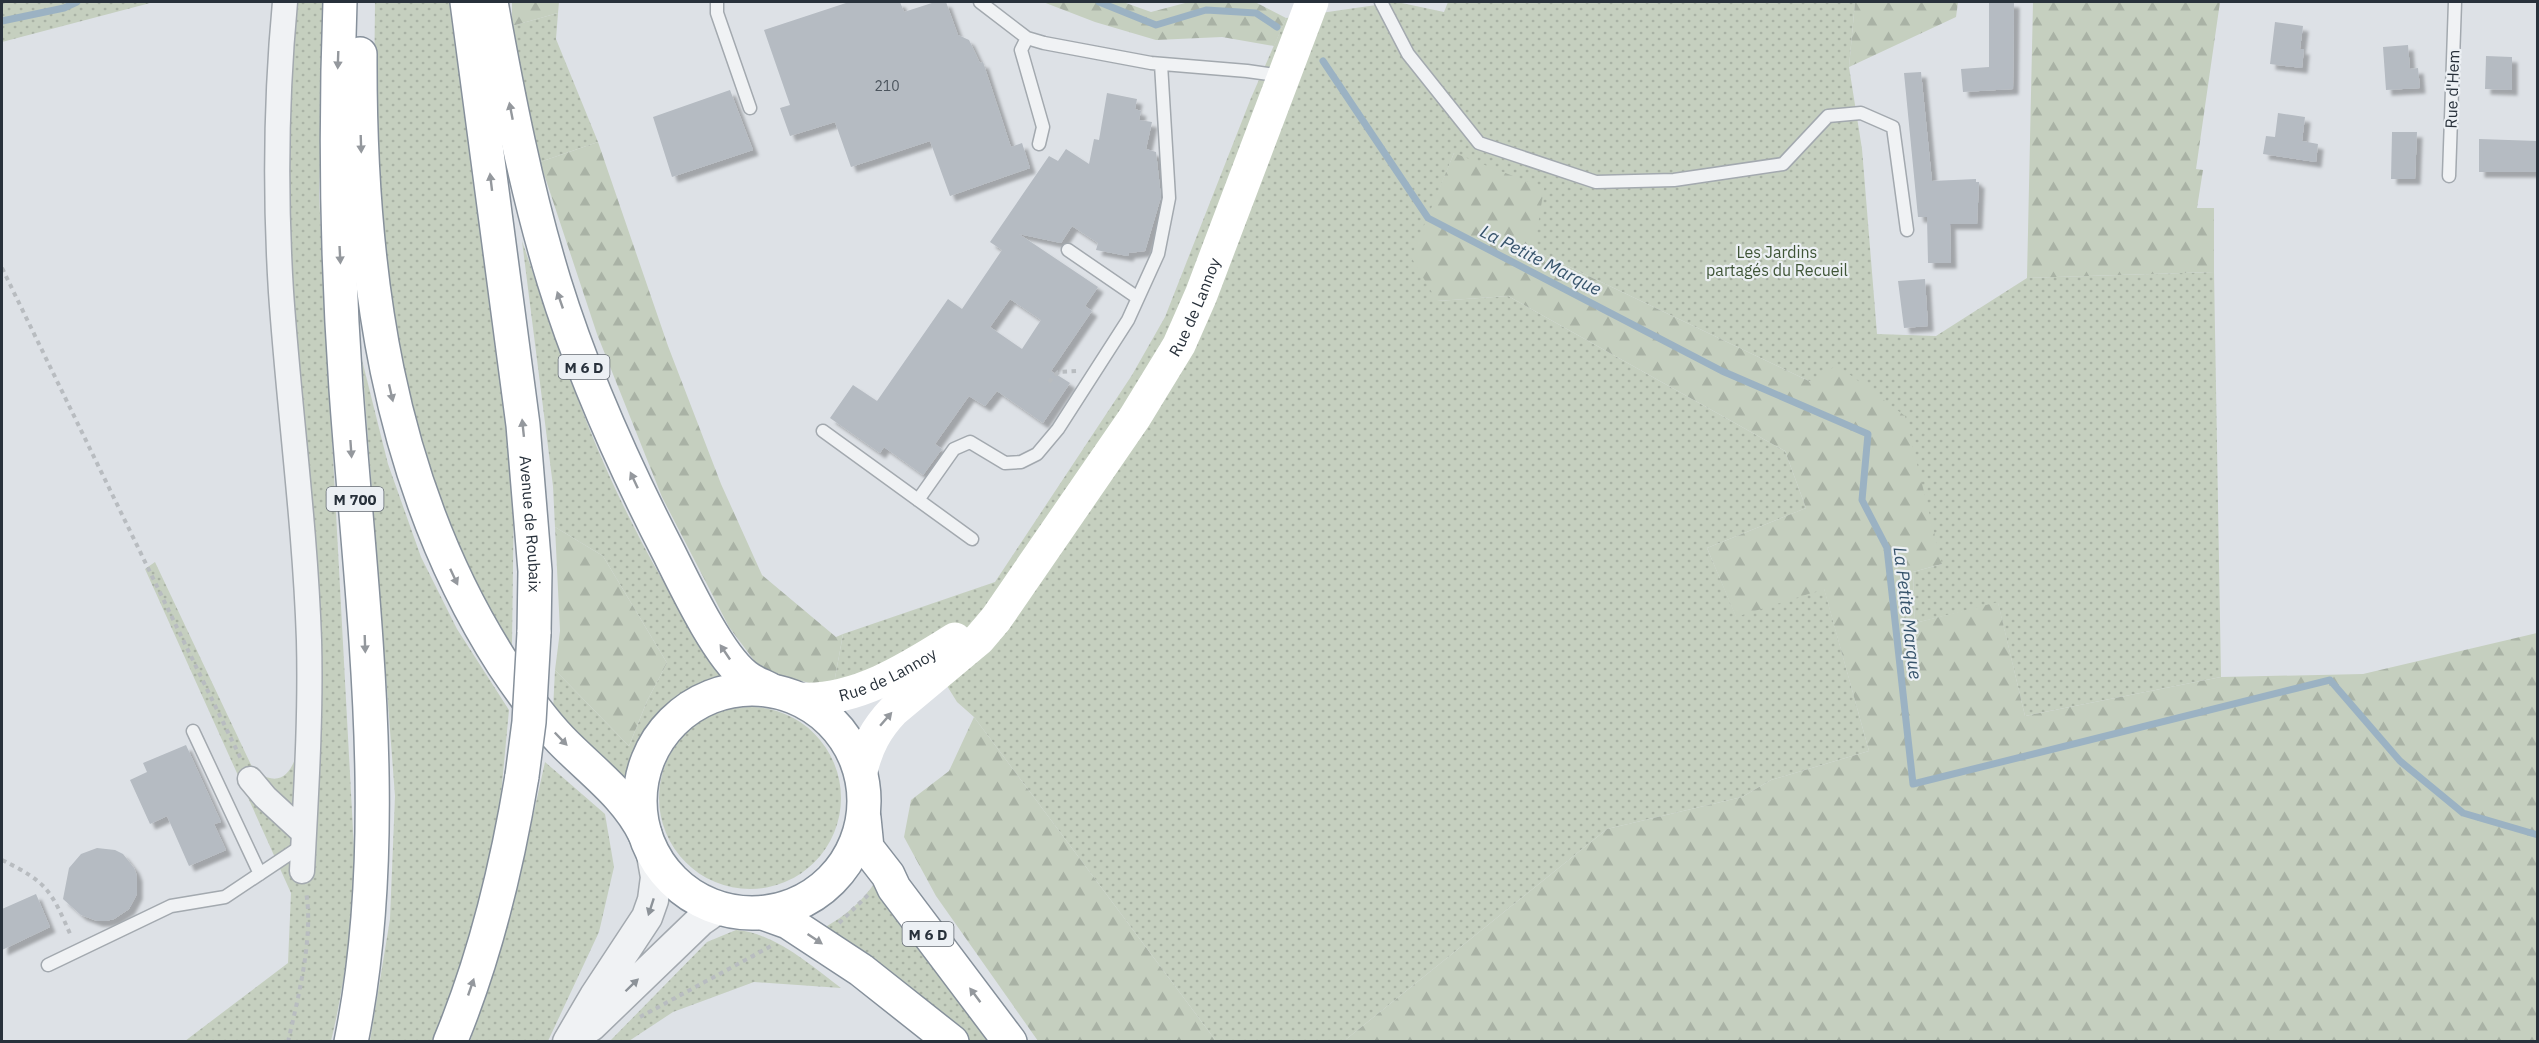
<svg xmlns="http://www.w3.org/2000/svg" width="2539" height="1043" viewBox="0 0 2539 1043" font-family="'IBM Plex Sans',sans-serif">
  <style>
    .grass { fill: url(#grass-dots) }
    .forest { fill: url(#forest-firs) }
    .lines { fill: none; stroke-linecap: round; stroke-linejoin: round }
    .stream { stroke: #9bb2c3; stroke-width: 7 }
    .building { fill: #b5bbc2; fill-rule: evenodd; filter: url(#shadow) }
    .service-casing { stroke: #a3a9af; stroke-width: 15 }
    .minor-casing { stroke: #a3a9af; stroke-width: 27 }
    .tertiary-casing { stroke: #a3a9af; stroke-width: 33 }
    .trunk-casing { stroke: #86909b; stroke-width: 36 }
    .path { stroke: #b8bcc0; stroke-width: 4; stroke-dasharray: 4.5 4.5; stroke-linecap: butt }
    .service { stroke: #f0f2f4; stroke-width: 12 }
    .minor { stroke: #f0f2f4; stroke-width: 24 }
    .tertiary { stroke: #f0f2f4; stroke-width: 30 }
    .secondary { stroke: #fff; stroke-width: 33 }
    .trunk { stroke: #fff; stroke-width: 33 }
    .trunk-bridge-casing { stroke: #86909b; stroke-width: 36; stroke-linecap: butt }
    .trunk-bridge { stroke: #fff; stroke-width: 33 }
    .oneway { fill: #94989d }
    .oneway2 { fill: #8c9298 }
    .labels { text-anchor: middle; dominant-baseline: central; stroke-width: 4.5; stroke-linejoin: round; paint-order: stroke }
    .number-label { font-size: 14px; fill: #4b545d }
    .shield { fill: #ecf0f4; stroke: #636a72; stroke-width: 1.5 }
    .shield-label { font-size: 15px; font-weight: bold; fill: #28313b }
    .street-label { font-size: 16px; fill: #28313b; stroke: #ecf0f4 }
    .park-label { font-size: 16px; fill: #3f5537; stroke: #ecf0f4 }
    .water-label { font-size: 18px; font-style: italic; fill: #36536b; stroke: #ecf0f4 }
  </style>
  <defs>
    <pattern id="grass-dots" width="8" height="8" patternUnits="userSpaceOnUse" patternTransform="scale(1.5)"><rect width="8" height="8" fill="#c5cfbf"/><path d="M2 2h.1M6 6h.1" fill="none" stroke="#a9b2a5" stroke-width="1.8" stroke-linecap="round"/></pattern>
    <pattern id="forest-firs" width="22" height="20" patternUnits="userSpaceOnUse" patternTransform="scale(1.5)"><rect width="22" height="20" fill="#c5cfbf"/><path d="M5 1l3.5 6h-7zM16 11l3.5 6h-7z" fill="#a9b2a5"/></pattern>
    <filter id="shadow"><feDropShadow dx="5.5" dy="5.5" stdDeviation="1.5" flood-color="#0004"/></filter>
  </defs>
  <rect width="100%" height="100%" fill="#dde1e6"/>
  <!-- grass -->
  <path class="grass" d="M2 2H154L2 42Z
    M273 2H326L319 195 354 849C354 913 346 979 331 1041H185L288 963 291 893 145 569 155 562 253 769C288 797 298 758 302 729L294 508 265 220Z
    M375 2H453L514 487 512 645 485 610 452 536 416 420 391 306 377 207 374 102Z
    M1397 2 1444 12 1448 2H1855L1849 67 1862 149 1877 334 1936 336 2027 278 2214 272 2221 677 2025 716 1998 603 1915 623 1913 572 1942 564 1811 382 1534 250 1454 153 1436 198 1437 301 1508 296 1785 451 1806 508 1707 548 1736 616 1824 588 1869 751 1771 780 1742 797 1607 829 1344 1041H1216L974 717 957 702 923 647 833 689 843 634 995 582 1132 375 1165 317 1251 98 1286 18Z
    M558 13 556 39 598 142 540 162 512 26Z
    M522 241C555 336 586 433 632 523 658 576 690 626 721 677 687 691 652 711 637 747 632 758 629 771 625 782L553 710 555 670 629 746 647 701 667 663 603 556 555 527 553 486Z
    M362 360 388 464 421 557 457 629 509 710 498 827 472 950 433 1041H370L390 919 395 796Z
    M659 798a91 91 0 1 1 182 0a91 91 0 1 1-182 0Z
    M545 762 605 814 614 867 599 932 548 1041 470 1042 518 884Z
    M876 881 992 1041H968L824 928C846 915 862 902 876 881Z
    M736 930C775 933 810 965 841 988L754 982 673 1012 629 1041H610L707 942Z"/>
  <!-- forest -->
  <path class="forest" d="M512 2H559L558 13 512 26Z
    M1043 2H1123L1151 12 1189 2H1255L1286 18 1274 46 1222 37 1156 40 1095 22Z
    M1855 2H1958L1956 17 1849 67Z
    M2033 2H2220L2196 169 2203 170 2197 208H2214V272L2027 278Z
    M598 142 668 346 721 484 762 575 836 637 843 634 833 689 762 671 729 627 662 497 597 334 540 162Z
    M1454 153 1544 188 1534 250 1811 382 1837 365 1905 416 1942 564 1913 572 1915 623 1998 602 2025 716 2221 677 2363 674 2537 633V1041H1344L1607 829 1742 797 1771 780 1869 751 1824 589 1736 617 1707 548 1806 508 1785 451 1508 296 1437 301 1411 257Z
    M555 527 603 556 667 663 647 701 629 746 555 670 560 631Z
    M974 717 1216 1041H1038L936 896 904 837 911 800 949 771Z"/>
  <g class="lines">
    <!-- stream -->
    <path class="stream" d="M1099 2 1156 25 1206 10 1256 13 1277 27
      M2 21 64 8 77 2
      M1323 61 1428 218 1722 371 1868 434 1862 500 1887 548 1913 784 2330 680 2400 761 2463 813 2538 835"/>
  </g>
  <!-- building -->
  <path class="building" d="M849 2H900L904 12 935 2H946L958 35 969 40 980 63 983 62 1011 147 1022 143 1030 168 950 196 930 141 851 167 835 122 790 136 780 108 790 105 764 30Z
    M1989 2H2014L2013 89 1963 92 1961 69 1989 67Z
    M2275 22 2303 26 2300 49H2304L2302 68 2270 64Z
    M2408 45 2410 69 2418 68 2420 88 2386 90 2383 47Z
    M2486 56 2512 57V90L2485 89Z
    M1921 72 1932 181 1976 179V182H1979L1977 224H1950L1951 263H1928L1927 217H1918L1904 73Z
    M730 90 753 150 672 177 653 117Z
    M1107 93 1137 99 1135 109 1141 111 1139 120 1152 122 1146 149 1156 152 1161 197 1145 251 1129 253 1128 256 1096 250 1098 243 1072 226 1061 243 1019 234 1098 287 1085 306 1092 311 1051 371 1070 383 1043 423 997 391 985 406 969 396 935 444 942 449 923 475 884 447 880 453 830 418 853 385 877 401 948 299 962 309 1002 250 990 242 1049 156 1058 161 1066 149 1089 164 1094 139 1099 140ZM1010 299 1041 320 1022 349 990 327Z
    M2278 113 2305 117 2302 141 2318 144 2316 162 2263 154 2266 136 2275 137Z
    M2392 132H2417L2415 179H2391Z
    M2479 139 2538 141V172H2479Z
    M1925 279 1928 326 1904 328 1898 281Z
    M186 745 221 822 214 824 226 850 189 866 167 816 150 824 130 780 147 772 143 763Z
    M97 848 115 850 123 854 134 868 137 876V894L129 909 114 919 106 921H97L81 915 63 899 69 868 81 854Z
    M36 894 50 927 2 950V909Z"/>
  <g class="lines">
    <defs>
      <path id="service" d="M717 2V13L750 108
        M980 2 1027 38 1044 43 1151 63 1247 71 1283 76
        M1381 2 1408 54 1479 143 1596 182 1674 180 1783 164 1828 116 1861 113 1893 127 1907 230
        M1027 38 1021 50 1043 127 1039 144
        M2449 176 2455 2
        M1068 250 1138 298
        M823 431 972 539
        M918 500 954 449 970 442 1005 463 1021 462 1037 454 1058 429 1128 320 1158 254 1169 198 1161 64
        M193 731 260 874
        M48 965 171 906 225 897 303 845"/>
      <path id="minor" d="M285 2C276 98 275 195 281 292 289 408 305 523 309 640 311 717 306 794 302 871
        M250 779 265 797 304 833"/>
      <path id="tertiary" d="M591 1026 700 921 713 912 723 909
        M568 1042 595 996 647 917 653 900 656 877 651 849"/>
      <g id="trunk">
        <path d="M340 2C335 131 337 260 346 389 361 603 394 830 351 1042"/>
        <path id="s3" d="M467 2 523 425 535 571 534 633"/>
        <path d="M491 2C508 96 526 189 554 281 583 375 624 466 669 553 685 585 718 655 745 676 752 682 761 685 769 689"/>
        <path d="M360 54C359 267 386 482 503 664 521 691 539 717 561 740 591 771 626 795 645 834"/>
        <circle cx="752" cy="801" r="112"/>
        <path d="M864 818 867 848 888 875 894 888 1010 1042"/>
        <path d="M763 913 788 922 861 970 952 1042"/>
        <path d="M450 1042C486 956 507 867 522 776"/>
      </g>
    </defs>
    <!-- service casing -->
    <use href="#service" class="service-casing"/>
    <!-- minor casing -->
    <use href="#minor" class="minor-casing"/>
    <!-- tertiary casing -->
    <use href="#tertiary" class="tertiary-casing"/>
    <!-- trunk casing -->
    <use href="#trunk" class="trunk-casing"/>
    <!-- path -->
    <path class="path" d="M2 268 241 759
      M1049 382 1058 372 1077 371
      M2 860C47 882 51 890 71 936
      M839 923 868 895
      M640 1017 773 945
      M288 1042C298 998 314 936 306 892"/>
    <!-- service -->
    <use href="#service" class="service"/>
    <!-- minor -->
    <use href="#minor" class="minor"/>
    <!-- tertiary -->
    <use href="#tertiary" class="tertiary"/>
    <!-- secondary -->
    <g class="secondary">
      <path id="s1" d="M800 699C856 702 909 668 955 639"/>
      <path id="s2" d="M861 771C867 746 876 729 894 710L979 639 996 619 1135 417 1179 345 1201 295 1312 2"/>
    </g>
    <!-- trunk -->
    <use href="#trunk" class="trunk"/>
    <defs>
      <path id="trunk-bridge" d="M522 776 529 722 534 633"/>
    </defs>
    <!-- trunk-bridge casing -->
    <use href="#trunk-bridge" class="trunk-bridge-casing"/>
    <!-- trunk-bridge -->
    <use href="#trunk-bridge" class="trunk-bridge"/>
  </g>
  <!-- one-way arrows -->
  <defs><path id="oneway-solid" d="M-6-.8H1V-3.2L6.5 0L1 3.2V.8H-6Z" transform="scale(1.5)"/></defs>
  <g class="oneway">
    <use href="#oneway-solid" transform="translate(338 60) rotate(92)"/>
    <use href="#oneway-solid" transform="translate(511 111) rotate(-101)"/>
    <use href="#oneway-solid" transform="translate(361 144) rotate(88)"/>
    <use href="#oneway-solid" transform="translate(491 182) rotate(-97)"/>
    <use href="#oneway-solid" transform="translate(340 255) rotate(87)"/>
    <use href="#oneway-solid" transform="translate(560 300) rotate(-109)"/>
    <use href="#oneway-solid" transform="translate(391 393) rotate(77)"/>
    <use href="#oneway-solid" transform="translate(523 428) rotate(-96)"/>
    <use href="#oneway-solid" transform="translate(351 449) rotate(86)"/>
    <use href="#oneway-solid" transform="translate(634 480) rotate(-115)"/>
    <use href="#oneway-solid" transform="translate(454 577) rotate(65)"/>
    <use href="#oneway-solid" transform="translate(365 644) rotate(88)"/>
    <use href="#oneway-solid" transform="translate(725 652) rotate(-124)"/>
    <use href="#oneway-solid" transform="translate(886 719) rotate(-49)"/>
    <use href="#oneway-solid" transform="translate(561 739) rotate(46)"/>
    <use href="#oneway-solid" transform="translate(815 939) rotate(34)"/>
    <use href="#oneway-solid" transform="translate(471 987) rotate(-71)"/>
    <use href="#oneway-solid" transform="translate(975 995) rotate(-127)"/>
  </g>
  <g class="oneway2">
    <use href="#oneway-solid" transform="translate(651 907) rotate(108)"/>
    <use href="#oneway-solid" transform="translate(632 985) rotate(-44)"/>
  </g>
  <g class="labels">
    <!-- number labels -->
    <g class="number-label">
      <text x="887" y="86">210</text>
    </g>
    <!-- shield labels -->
    <g class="shield">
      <rect x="558.5" y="355" width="51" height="24" rx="4.5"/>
      <rect x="326.5" y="487" width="57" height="24" rx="4.5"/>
      <rect x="902.5" y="922" width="51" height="24" rx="4.5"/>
    </g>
    <g class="shield-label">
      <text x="584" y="367">M 6 D</text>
      <text x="355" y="499">M 700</text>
      <text x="928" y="934">M 6 D</text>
    </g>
    <!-- street labels -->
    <g class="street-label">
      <text transform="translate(2452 89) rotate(-88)">Rue d'Hem</text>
      <text stroke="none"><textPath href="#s2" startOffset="578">Rue de Lannoy</textPath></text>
      <text stroke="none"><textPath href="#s3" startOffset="526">Avenue de Roubaix</textPath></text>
      <text stroke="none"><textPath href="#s1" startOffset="92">Rue de Lannoy</textPath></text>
    </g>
    <!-- park labels -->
    <g class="park-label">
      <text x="1777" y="252">Les Jardins<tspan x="1777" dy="18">partagés du Recueil</tspan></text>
    </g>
    <!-- water labels -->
    <g class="water-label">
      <text transform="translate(1541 260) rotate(27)">La Petite Marque</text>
      <text transform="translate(1908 613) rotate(83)">La Petite Marque</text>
    </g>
  </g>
  <!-- border -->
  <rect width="2539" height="1043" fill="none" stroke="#28313b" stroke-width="6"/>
</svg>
